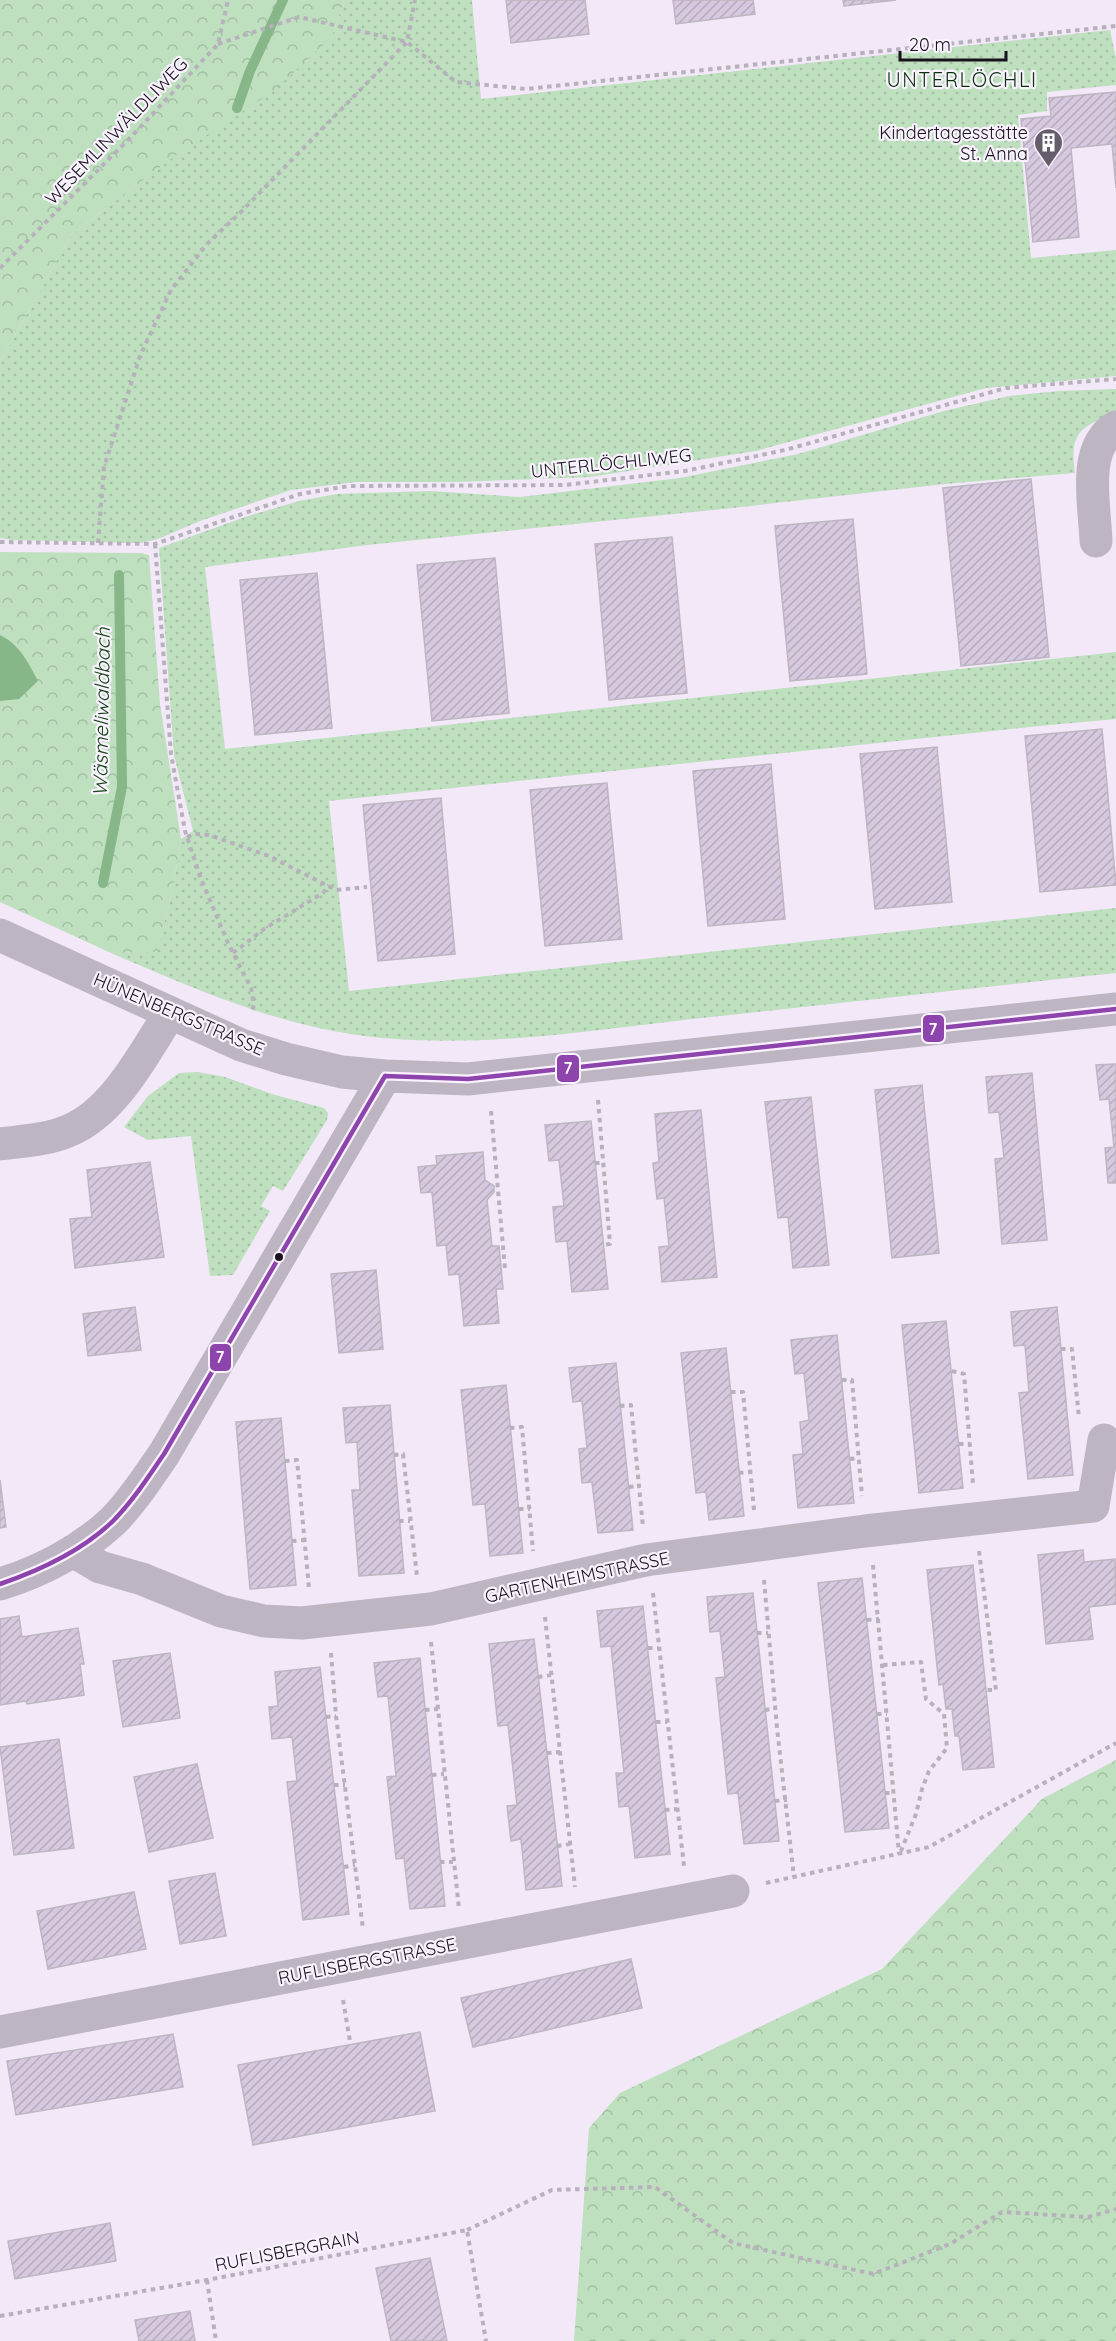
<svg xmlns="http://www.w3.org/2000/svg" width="1116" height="2341" viewBox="0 0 1116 2341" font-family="Quicksand,sans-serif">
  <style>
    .grass { fill: url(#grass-dots) }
    .forest { fill: url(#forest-crowns) }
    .water { fill: #87b688 }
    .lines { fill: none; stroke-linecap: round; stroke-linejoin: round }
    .stream { stroke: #87b688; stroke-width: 10 }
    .building { fill: url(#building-hatch); stroke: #beb6c2; stroke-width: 1.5 }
    .path { stroke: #b7b1bc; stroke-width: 4; stroke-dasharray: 4.5 4.5; stroke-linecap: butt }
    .minor { stroke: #bdb6c2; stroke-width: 33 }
    .bus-1-casing { stroke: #faf3ff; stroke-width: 9 }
    .bus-1 { stroke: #8e44ad; stroke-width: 4.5 }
    .bus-dot { fill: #19131d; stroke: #faf3ff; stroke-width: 2 }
    .labels { text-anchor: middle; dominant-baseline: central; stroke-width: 4.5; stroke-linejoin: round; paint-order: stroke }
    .street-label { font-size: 18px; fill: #19131d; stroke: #faf3ff }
    .poi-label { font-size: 18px; fill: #19131d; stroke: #faf3ff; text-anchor: end }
    .neighbourhood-label { font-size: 20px; letter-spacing: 1.5px; fill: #09330b; stroke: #faf3ff }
    .water-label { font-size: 20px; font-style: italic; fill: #134515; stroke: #faf3ff }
    .line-badge { stroke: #faf3ff; stroke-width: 2 }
    .badge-label { font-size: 16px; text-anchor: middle; font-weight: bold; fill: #fff }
  </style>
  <defs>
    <pattern id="grass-dots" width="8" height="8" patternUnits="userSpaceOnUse" patternTransform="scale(1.5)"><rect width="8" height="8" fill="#bee0bf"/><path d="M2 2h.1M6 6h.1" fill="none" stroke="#a3bfa4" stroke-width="1.8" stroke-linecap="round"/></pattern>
    <pattern id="forest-crowns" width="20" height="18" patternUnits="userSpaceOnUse" patternTransform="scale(1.5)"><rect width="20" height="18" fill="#bee0bf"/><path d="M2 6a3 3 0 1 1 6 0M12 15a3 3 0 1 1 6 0" fill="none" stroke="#a3bfa4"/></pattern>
    <pattern id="building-hatch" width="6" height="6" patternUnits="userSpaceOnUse" patternTransform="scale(1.5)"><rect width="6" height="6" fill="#d6c8de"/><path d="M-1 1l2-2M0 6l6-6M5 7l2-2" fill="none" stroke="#b7abbe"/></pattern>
  </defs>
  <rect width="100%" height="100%" fill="#f2e8f8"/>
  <!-- grass -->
  <path class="grass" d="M344 0H472L481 99 1110 30 1116 59V85L1047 92V111L1018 115 1031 258 1116 250V376L986 388 756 451 590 477 455 482H356L291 490 200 521 158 539 140 543 11 540 0 538V362L71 235 332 36Z
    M1116 389V414C1080 425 1069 434 1075 473L945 484 723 509 367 545 205 567 225 749 1116 652V719L1039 726 329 801 349 991 1116 908V973C975 988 833 1004 692 1019 569 1033 441 1055 319 1028 246 1012 179 982 111 953L157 951 172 893 181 839 193 831 174 755 159 548 245 517 299 501 337 494 430 491 520 497 680 478 798 454 944 411 1009 396 1059 391Z
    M198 1072 225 1077 275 1095 324 1108 328 1113 327 1120 283 1191 273 1186 261 1206 270 1211 233 1275 210 1276 191 1136 148 1140 124 1127 148 1096 179 1073Z"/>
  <!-- forest -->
  <path class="forest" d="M0 0H344L332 36 275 90 171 159 71 235 0 362Z
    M0 552 141 553 149 555 160 704 181 839 172 893 157 952 111 953 0 902Z
    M1116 1760V2341H574L589 2128 620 2093 882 1969 1042 1799Z"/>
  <!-- water -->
  <path class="water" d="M0 635C20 645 28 662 38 681L19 699 0 701Z"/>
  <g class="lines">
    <!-- stream -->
    <path class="stream" d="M237 108 250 71 283 0
      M103 883 122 787 119 575"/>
  </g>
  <!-- building -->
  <path class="building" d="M506 0H585L589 34 511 43Z
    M673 0H753L755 14 676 24Z
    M843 0H896L844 6Z
    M1116 92V188L1112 144 1071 148 1079 237 1033 242 1021 119 1051 116 1049 98Z
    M1031 479 1049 657 961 666 943 488Z
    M853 519 867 674 790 681 775 526Z
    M672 537 687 693 609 700 595 544Z
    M495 558 509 713 432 721 417 565Z
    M317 573 332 728 255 735 240 580Z
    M1102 729 1116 885 1040 892 1025 736Z
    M937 747 952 902 875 909 860 754Z
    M771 764 785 919 708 926 693 771Z
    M607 783 622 939 545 946 530 790Z
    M441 798 455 954 378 961 363 805Z
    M1116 1064V1183H1108L1105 1148 1114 1147 1109 1099 1100 1100 1096 1065Z
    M1032 1073 1047 1240 1002 1244 995 1159 1004 1158 999 1112 989 1113 986 1077Z
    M922 1085 939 1253 892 1258 875 1090Z
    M811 1097 829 1265 793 1268 788 1217 778 1218 765 1102Z
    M701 1110 717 1277 662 1282 659 1247 669 1246 664 1198 657 1199 653 1163 659 1162 655 1114Z
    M591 1121 608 1289 572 1292 567 1241 556 1242 553 1207 564 1206 559 1160 549 1161 545 1125Z
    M483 1152 485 1180 494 1186V1192L487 1200 492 1246H499L503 1289H496L499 1323 464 1326 459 1274 449 1275 446 1245 437 1246 432 1192 421 1193 418 1167 437 1165 436 1156Z
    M150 1162 164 1257 75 1268 70 1219 92 1217 87 1170Z
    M376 1270 383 1349 339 1353 331 1274Z
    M135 1307 141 1350 88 1356 83 1314Z
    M1057 1307 1073 1475 1028 1479 1019 1393 1029 1392 1025 1345 1014 1346 1011 1312Z
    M946 1321 963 1488 919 1493 902 1325Z
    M837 1335 854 1503 798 1508 793 1455 803 1454 800 1422 809 1420 804 1373 795 1374 791 1340Z
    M726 1348 744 1516 709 1520 706 1492 696 1493 681 1353Z
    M616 1363 633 1530 598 1533 592 1482 582 1483 579 1449 587 1448 582 1401 573 1402 569 1368Z
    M506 1385 523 1553 490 1556 485 1504 473 1505 461 1390Z
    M390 1405 404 1573 359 1576 352 1490H360L357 1442 346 1443 343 1408Z
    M281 1418 296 1585 250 1589 236 1422Z
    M0 1480 6 1527 0 1528Z
    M1083 1550 1084 1562 1115 1559 1116 1604 1089 1607 1093 1639 1046 1644 1038 1555Z
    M973 1565 994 1767 963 1770 959 1736H955L952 1709H946L943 1684 939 1685 927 1570Z
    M862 1578 889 1828 845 1832 818 1583Z
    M753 1593 779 1841 744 1844 738 1793 728 1794 716 1678 725 1677 720 1631 710 1632 707 1597Z
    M643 1606 670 1854 635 1858 629 1806 619 1807 616 1773H624L611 1646 601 1647 597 1611Z
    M19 1616 22 1637 78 1628 84 1664H80L84 1695 27 1704 26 1701 0 1705V1619Z
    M534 1639 562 1886 526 1890 521 1839 511 1841 507 1806 517 1805 508 1725 498 1726 489 1644Z
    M170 1653 180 1718 123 1727 113 1661Z
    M420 1658 445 1906 410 1909 404 1858 396 1859 387 1777 396 1776 388 1696 378 1697 374 1663Z
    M320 1667 349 1914 303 1920 287 1782 297 1781 292 1737 272 1739 269 1707 278 1706 275 1672Z
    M59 1739 74 1848 14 1855 0 1747Z
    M197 1764 213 1838 149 1852 134 1777Z
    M215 1873 226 1936 180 1944 169 1881Z
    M134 1892 146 1949 48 1969 37 1911Z
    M631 1959 642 2008 473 2047 461 1998Z
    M420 2032 435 2111 253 2145 238 2065Z
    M173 2034 183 2087 16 2115 7 2061Z
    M110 2223 116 2261 15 2279 8 2241Z
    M430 2258 447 2341H391L376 2268Z
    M190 2311 195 2341H139L135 2320Z"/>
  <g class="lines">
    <!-- path -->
    <path class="path" d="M218 44 299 17 407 42 456 82 526 89 1116 26
      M0 268 131 137 218 44 228 0
      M0 542 155 544 300 494 349 486 565 485 685 471 785 450 1006 388 1116 379
      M98 543 104 467 140 356 171 290 207 244 242 211 407 42 415 0
      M155 544 171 754 185 831 201 879 228 943 251 988 254 1005 251 1013
      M187 837 197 834 209 835 269 856 336 890 367 887
      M233 953 264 929 323 893 329 885
      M598 1100 610 1244 603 1245
      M491 1111 505 1269 501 1270
      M595 1163H603
      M1061 1349H1072L1079 1418
      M952 1371 964 1374 973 1484
      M842 1380H852L862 1496
      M731 1392H743L754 1510
      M620 1406 631 1405 643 1527
      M510 1428 522 1427 533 1551
      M959 1444H970
      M394 1455 403 1454 417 1576
      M850 1459 859 1458
      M285 1461 297 1460 309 1588
      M739 1473 751 1472
      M629 1487 640 1486
      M519 1509H530
      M399 1521H410
      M292 1541 305 1540
      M979 1551 996 1690H986
      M873 1565 899 1854
      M764 1580 777 1728 794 1877
      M653 1593 684 1866
      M545 1617 575 1887
      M867 1620 879 1619
      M757 1633H768
      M431 1642 459 1909
      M648 1648H658
      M331 1653 336 1716 363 1929
      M883 1665 921 1662 926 1699 944 1714 947 1748 929 1771 922 1789 916 1814 901 1851
      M538 1677 551 1675
      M425 1710 438 1709
      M765 1710 776 1708
      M877 1714H887
      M326 1717 336 1716
      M656 1722H667
      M547 1753 560 1752
      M432 1775 444 1774
      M334 1785H345
      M885 1793H894
      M775 1801 787 1800
      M665 1810 677 1809
      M557 1846 570 1844
      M440 1862H453
      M344 1867 355 1865
      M766 1883 929 1847 1116 1743
      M343 2000 350 2041
      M467 2230 552 2190 655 2187 733 2243 873 2274 950 2244 1002 2212 1088 2217 1116 2209
      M207 2280 216 2341
      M0 2316 207 2280 467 2230 486 2341"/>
    <!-- minor -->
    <path class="minor" d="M1096 541C1095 506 1081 448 1116 427
      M0 935 241 1045 286 1059 342 1072 385 1076 468 1079 1116 1009
      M0 1144C23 1141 47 1140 68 1131 114 1113 144 1053 170 1013
      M73 1551 100 1567 142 1579 221 1611 264 1621 302 1623 431 1609 646 1560 865 1531 1093 1506 1104 1440
      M0 1584C40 1572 82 1550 113 1521 133 1501 148 1477 164 1454L385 1076
      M0 2032 733 1891"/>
    <defs>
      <path id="bus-1" d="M385 1076 468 1079 1116 1009
        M0 1584C41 1570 82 1551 113 1521 133 1501 148 1477 164 1454L385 1076"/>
    </defs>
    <!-- bus-1 casing -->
    <use href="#bus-1" class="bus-1-casing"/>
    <!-- bus-1 -->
    <use href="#bus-1" class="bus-1"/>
  </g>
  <!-- icons -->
  <defs>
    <symbol id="building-pin" viewBox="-11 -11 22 30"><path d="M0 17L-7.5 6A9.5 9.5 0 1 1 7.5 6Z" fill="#655e6a" stroke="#faf3ff"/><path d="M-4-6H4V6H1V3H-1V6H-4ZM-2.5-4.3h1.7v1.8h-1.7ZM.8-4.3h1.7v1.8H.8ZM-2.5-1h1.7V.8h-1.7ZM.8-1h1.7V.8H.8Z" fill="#fff"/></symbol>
  </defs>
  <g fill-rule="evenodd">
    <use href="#building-pin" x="1032" y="126" width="33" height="45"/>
  </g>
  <!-- markers -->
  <circle class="bus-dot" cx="279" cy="1257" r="5"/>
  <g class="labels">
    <!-- street labels -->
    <g class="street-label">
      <text transform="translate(116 131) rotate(-46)">WESEMLINWÄLDLIWEG</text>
      <text transform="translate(611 463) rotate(-6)">UNTERLÖCHLIWEG</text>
      <text transform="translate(179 1014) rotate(23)">HÜNENBERGSTRASSE</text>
      <text transform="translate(577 1577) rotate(-12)">GARTENHEIMSTRASSE</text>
      <text transform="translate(367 1961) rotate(-11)">RUFLISBERGSTRASSE</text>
      <text transform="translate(287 2251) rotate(-11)">RUFLISBERGRAIN</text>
    </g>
    <!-- poi labels -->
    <g class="poi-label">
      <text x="1028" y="132">Kindertagesstätte<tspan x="1028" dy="21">St. Anna</tspan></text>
    </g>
    <!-- neighbourhood labels -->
    <g class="neighbourhood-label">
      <text x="962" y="79">UNTERLÖCHLI</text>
    </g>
    <!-- water labels -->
    <g class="water-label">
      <text transform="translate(101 712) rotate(-89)">Wäsmeliwaldbach</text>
    </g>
  </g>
  <g class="line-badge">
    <rect x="922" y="1014" width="23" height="29" rx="6" fill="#8e44ad"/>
    <rect x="556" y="1054" width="24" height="29" rx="6" fill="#8e44ad"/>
    <rect x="209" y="1343" width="23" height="29" rx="6" fill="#8e44ad"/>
  </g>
  <g class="badge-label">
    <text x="933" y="1035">7</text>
    <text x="568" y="1074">7</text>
    <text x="220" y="1363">7</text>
  </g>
  <!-- scale -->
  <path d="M900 51v9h106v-9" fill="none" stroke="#19131d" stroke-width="3"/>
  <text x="909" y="51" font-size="18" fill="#19131d" stroke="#faf3ff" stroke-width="4.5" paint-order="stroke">20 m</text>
</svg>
